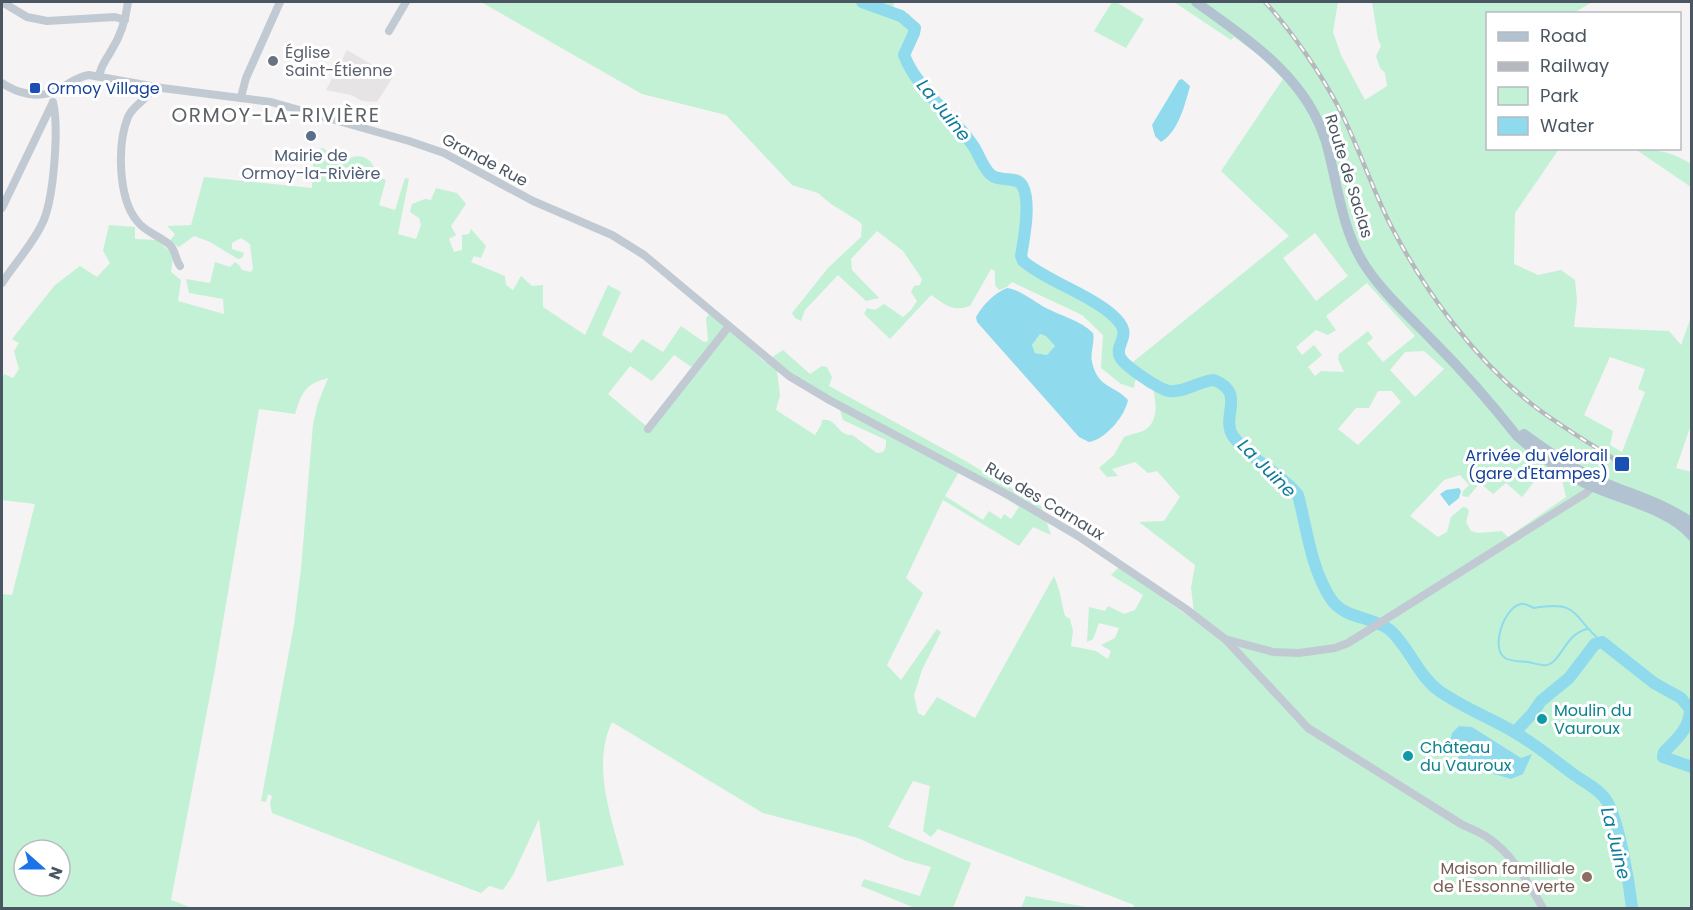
<svg xmlns="http://www.w3.org/2000/svg" width="1693" height="910" viewBox="0 0 1693 910" font-family="Poppins,sans-serif">
  <style>
    .education { fill: #e6e4e5 }
    .green { fill: #c3f1d5; fill-rule: evenodd }
    .water { fill: #90daee; fill-rule: evenodd }
    .lines { fill: none; stroke-linecap: round; stroke-linejoin: round }
    .stream { stroke: #90daee; stroke-width: 2 }
    .river { stroke: #90daee; stroke-width: 12 }
    .minor { stroke: #c1cad2; stroke-width: 8 }
    .major { stroke: #b3c2d1; stroke-width: 10 }
    .rail-casing { stroke: #b5b8bd; stroke-width: 4.5 }
    .rail { stroke: #fff; stroke-width: 2; stroke-dasharray: 7; stroke-linecap: butt }
    .worship-dot { fill: #6b7280; stroke: #fff; stroke-width: 2 }
    .transit-dot { fill: #1a4fb4; stroke: #fff; stroke-width: 2 }
    .service-dot { fill: #5c6f8a; stroke: #fff; stroke-width: 2 }
    .culture-dot { fill: #0f9aa8; stroke: #fff; stroke-width: 2 }
    .education-dot { fill: #8d6e63; stroke: #fff; stroke-width: 2 }
    .labels { text-anchor: middle; dominant-baseline: central; stroke-width: 6; stroke-linejoin: round; paint-order: stroke }
    .worship-label { font-size: 16px; fill: #5b616d; stroke: #fff; text-anchor: start }
    .transit-label { font-size: 16px; fill: #164399; stroke: #fff; text-anchor: start }
    .service-label { font-size: 16px; fill: #4e5e75; stroke: #fff }
    .street-label { font-size: 16px; fill: #4a5661; stroke: #fff }
    .culture-label { font-size: 16px; fill: #0d838f; stroke: #fff; text-anchor: start }
    .education-label { font-size: 16px; fill: #785e54; stroke: #fff; text-anchor: end }
    .water-label { font-size: 18px; font-style: italic; fill: #0c7c9b; stroke: #fff }
    .quarter-label { font-size: 20px; letter-spacing: 1.5px; fill: #5f6368; stroke: #fff }
  </style>
  <rect width="100%" height="100%" fill="#f5f3f3"/>
  <!-- education -->
  <path class="education" d="M347 50 393 77 377 102 362 101 351 95 326 90Z"/>
  <!-- green -->
  <path class="green" d="M481 2H894L893 8 909 14 918 28 917 36 908 53C910 61 917 69 923 76 939 98 958 118 975 139 982 148 985 164 994 170 1003 176 1017 170 1024 178 1040 196 1022 241 1028 259L1088 293 1086 297C1096 304 1124 318 1125 332 1126 349 1112 349 1128 366L1289 236 1221 171 1283 79 1260 56 1234 37 1231 40 1174 2H1338L1333 32 1341 55 1365 100 1387 86 1385 73 1380 68 1376 56 1381 46 1378 39 1372 2H1592L1574 13 1488 14V148L1559 149 1515 213 1514 264 1538 275 1561 270 1575 280 1577 301 1574 327 1669 331 1681 345 1691 317V425L1676 468 1692 472 1691 908H1134V905L938 829 931 837 923 831 930 786 913 781 888 827 971 863 953 908H915L861 886 864 879 920 896 931 867 905 860 858 838 763 813 612 722C591 766 612 820 624 865L547 882 539 819 513 875 503 890 489 886 481 893 272 813 270 804 272 796 268 794 266 802 261 801 294 625 301 569 313 424 318 403 328 378C305 384 302 392 295 414L259 409 215 669 171 900 192 908H2V594L12 595 35 504 2 500V380L4 374 13 378 19 369 14 351 19 343 12 339 55 285 80 266 97 277 110 263 103 251 109 225 135 227V239L160 240 165 248 171 250 173 258 171 272 181 280 178 301 224 314 223 299 189 293 186 279 210 283 215 262 230 267 235 262 239 265 242 270 251 272 253 269 250 244 241 238 232 243V249L244 253 242 258 238 259 210 242 194 236 179 247 170 241 175 234 167 226 191 225 204 177 312 188 314 150 323 148 330 154C339 150 344 153 350 158 367 152 373 163 378 177L386 180 379 205 395 210 405 178 409 179 398 234 416 239 421 225 419 218 410 212 412 204 425 199 431 200 436 188 457 193 466 204 451 226 456 235 449 239 454 252 462 250V235L469 234 471 229 486 246 481 258 474 256 471 262 505 276 506 285 513 290 521 276 532 286 543 285V307L585 335 608 285 621 292 602 335 631 353 642 339 663 352 681 326 704 342 708 341 706 318 710 313 765 362 783 350 810 374 822 366 827 367 832 377 829 386 962 459 1041 506 1051 535 1033 527 1019 546 943 500 906 578 923 593 887 665 901 680 937 629 941 632 922 670 914 695 918 713 924 716 937 697 975 718 1054 576C1061 592 1061 601 1065 616L1070 619 1073 631 1071 646 1096 651 1108 659 1111 651 1101 645 1115 638 1119 628 1099 623 1093 639 1087 642 1089 607 1105 611 1108 606 1124 614 1135 610 1143 595 1111 575 1119 567 1195 621 1191 588 1195 565 1139 522 1164 521 1180 497 1157 471 1148 473 1135 462 1112 469 1118 476 1107 477 1099 468 1114 455 1124 437C1129 435 1132 434 1137 433 1159 428 1157 405 1153 389 1146 389 1143 385 1141 378L1138 377 1135 381 1134 388 1121 384 1101 368 1103 335 1082 315 1012 282 1007 287 999 290 995 285V271L991 269 970 306C952 312 946 305 931 295L890 339 864 314 867 308 875 310 884 304 903 317 911 310 917 301 911 292 914 286 920 285 922 279 903 251 877 231 851 259 852 270 879 298 866 301 838 275 805 310 801 321 795 318 792 313 828 268 861 237 862 225 860 222 831 204 818 193 792 185 726 115 642 94ZM1315 233 1348 276 1316 301 1283 258ZM1367 283 1415 336 1383 362 1367 343 1373 338 1368 331 1339 354 1338 359 1344 372 1321 371 1315 376 1308 367 1322 355 1314 345 1302 355 1296 347 1316 330 1328 335 1336 330 1326 316ZM1424 351 1444 369 1415 397 1390 370 1405 352ZM674 355 696 370 651 430 608 394 630 366 652 381ZM1610 357 1645 369 1638 389 1645 392 1622 452 1610 445 1613 431 1584 415ZM777 371 840 410 843 420 886 440V446L883 452 877 453 852 435C836 435 837 417 822 420L821 425 815 435 776 410 780 395ZM1378 391H1392L1401 402 1358 445 1338 429 1356 408H1369ZM960 470 1019 507 1011 519 1004 514 1001 519 989 511 983 520 945 496ZM1548 472 1562 480 1566 497 1508 537 1502 531 1478 533 1471 531 1466 522 1469 511 1467 508 1463 507 1451 517 1447 532 1438 537 1410 516 1444 480 1460 475 1469 485 1463 491 1462 496 1468 497 1480 483 1493 494 1506 483 1522 497 1540 474ZM24 850H60V886H24Z
    M1112 2H1116L1144 19 1126 48 1094 31Z
    M1635 149C1655 148 1675 153 1691 164V187Z
    M1040 334 1046 335 1055 346 1047 355 1035 353 1032 345Z
    M1026 896 1091 908H1021Z"/>
  <!-- water -->
  <path class="water" d="M1182 79 1190 86C1185 105 1178 132 1161 142L1155 136 1152 125 1179 80Z
    M1007 288C1021 290 1034 302 1046 308 1061 316 1080 320 1093 333 1095 343 1090 352 1092 362 1098 389 1115 385 1128 400 1125 416 1106 439 1089 442L1079 437 977 322 976 317C983 305 994 293 1007 288ZM1040 334 1046 336 1055 346 1047 355 1035 353 1032 345Z
    M1459 488 1461 491 1459 498 1449 506 1440 494 1446 490Z
    M1459 726 1472 727 1521 758 1532 754 1523 774 1511 779 1494 774 1484 761 1479 768 1457 759 1465 748 1450 742 1452 733Z"/>
  <g class="lines">
    <!-- stream -->
    <path class="stream" d="M1587 629C1565 634 1561 662 1547 665 1541 666 1534 663 1528 662 1521 661 1512 662 1505 658 1490 648 1504 607 1521 604 1525 603 1529 606 1534 608 1580 600 1571 616 1602 642"/>
    <!-- river -->
    <path class="river" d="M862 2 901 16 915 28 914 33 904 55C918 91 953 115 974 147 979 155 983 167 990 174 999 183 1018 175 1023 187 1031 203 1024 239 1021 256L1023 261C1048 282 1085 292 1110 313 1138 336 1113 342 1120 357 1124 366 1159 389 1169 391 1184 393 1199 381 1214 380 1247 393 1220 417 1233 436 1250 460 1280 472 1298 495 1307 529 1311 569 1331 599 1344 619 1372 616 1390 630 1409 647 1418 675 1438 690 1461 707 1489 717 1514 732 1535 744 1553 759 1573 774 1584 782 1601 790 1608 803 1620 827 1629 881 1632 908
      M1515 732 1532 714 1541 701 1569 678 1595 644 1602 642 1654 683 1681 698 1690 709C1690 728 1676 740 1664 752L1663 757 1692 767"/>
    <!-- minor -->
    <path class="minor" d="M2 2 27 17 47 21 115 17 125 20
      M389 31 406 2
      M99 76C102 63 105 62 111 51 120 37 126 18 128 2
      M2 83C17 93 38 99 55 91 67 86 75 77 89 75L162 88 271 102 409 141 444 153 533 201 612 235 644 255 789 376 831 401 1010 496 1078 536 1186 609 1225 639 1273 652 1299 653 1335 648 1348 643 1586 493 1595 484
      M154 86C149 99 134 104 128 117 117 144 118 198 137 221 145 232 160 236 170 245 176 251 175 259 180 266
      M241 97 246 78 280 2
      M2 208 53 102
      M2 283C15 263 33 244 43 222 54 197 59 128 53 102
      M648 429 729 326
      M1226 640 1308 728 1461 824C1469 828 1479 832 1487 837 1513 854 1528 883 1543 908"/>
    <!-- major -->
    <path class="major" d="M1196 2C1248 40 1306 76 1326 142 1338 184 1341 230 1366 267 1385 295 1410 317 1433 341 1463 371 1491 403 1517 436 1540 456 1564 474 1591 486 1622 500 1669 509 1692 536
      M1524 434C1549 452 1574 470 1603 482 1633 495 1664 503 1692 523"/>
    <defs>
      <path id="rail" d="M1265 2C1291 30 1322 75 1340 110 1358 146 1371 185 1389 222 1425 292 1475 361 1538 409 1565 429 1594 446 1622 464"/>
    </defs>
    <!-- rail casing -->
    <use href="#rail" class="rail-casing"/>
    <!-- rail -->
    <use href="#rail" class="rail"/>
  </g>
  <!-- markers -->
  <circle class="worship-dot" cx="273" cy="61" r="6"/>
  <g class="transit-dot">
    <rect x="29" y="82" width="12" height="12" rx="3"/>
    <rect x="1614" y="456" width="16" height="16" rx="3"/>
  </g>
  <circle class="service-dot" cx="311" cy="136" r="6"/>
  <g class="culture-dot">
    <circle cx="1542" cy="719" r="6"/>
    <circle cx="1408" cy="756" r="6"/>
  </g>
  <circle class="education-dot" cx="1587" cy="877" r="6"/>
  <g class="labels">
    <!-- worship labels -->
    <g class="worship-label">
      <text x="285" y="52">Église<tspan x="285" dy="18">Saint-Étienne</tspan></text>
    </g>
    <!-- transit labels -->
    <g class="transit-label">
      <text x="47" y="88">Ormoy Village</text>
      <text x="1608" y="455" text-anchor="end">Arrivée du vélorail<tspan x="1608" dy="18">(gare d'Etampes)</tspan></text>
    </g>
    <!-- service labels -->
    <g class="service-label">
      <text x="311" y="155">Mairie de<tspan x="311" dy="18">Ormoy-la-Rivière</tspan></text>
    </g>
    <!-- street labels -->
    <g class="street-label">
      <text transform="translate(485 160) rotate(28)">Grande Rue</text>
      <text transform="translate(1349 176) rotate(73)">Route de Saclas</text>
      <text transform="translate(1045 501) rotate(31)">Rue des Carnaux</text>
    </g>
    <!-- culture labels -->
    <g class="culture-label">
      <text x="1554" y="710">Moulin du<tspan x="1554" dy="18">Vauroux</tspan></text>
      <text x="1420" y="747">Château<tspan x="1420" dy="18">du Vauroux</tspan></text>
    </g>
    <!-- education labels -->
    <g class="education-label">
      <text x="1575" y="868">Maison familliale<tspan x="1575" dy="18">de l'Essonne verte</tspan></text>
    </g>
    <!-- water labels -->
    <g class="water-label">
      <text transform="translate(944 110) rotate(51)">La Juine</text>
      <text transform="translate(1267 468) rotate(45)">La Juine</text>
      <text transform="translate(1616 843) rotate(76)">La Juine</text>
    </g>
    <!-- quarter labels -->
    <g class="quarter-label">
      <text x="276" y="115">ORMOY-LA-RIVIÈRE</text>
    </g>
  </g>
  <!-- border -->
  <rect width="1693" height="910" fill="none" stroke="#4a5661" stroke-width="6"/>
  <!-- legend -->
  <rect x="1486" y="12" width="195" height="138" fill="#ffffff" stroke="#b7bbc0" stroke-width="1.5"/>
  <rect x="1498" y="32" width="30" height="9" fill="#b3c2d1" stroke="#b7bbc0" stroke-width="1.5"/>
  <text x="1540" y="42" font-size="18" fill="#4a5661">Road</text>
  <rect x="1498" y="62" width="30" height="9" fill="#b5b8bd" stroke="#b7bbc0" stroke-width="1.5"/>
  <text x="1540" y="72" font-size="18" fill="#4a5661">Railway</text>
  <rect x="1498" y="87" width="30" height="18" fill="#c3f1d5" stroke="#b7bbc0" stroke-width="1.5"/>
  <text x="1540" y="102" font-size="18" fill="#4a5661">Park</text>
  <rect x="1498" y="117" width="30" height="18" fill="#90daee" stroke="#b7bbc0" stroke-width="1.5"/>
  <text x="1540" y="132" font-size="18" fill="#4a5661">Water</text>
  <!-- north arrow -->
  <g transform="translate(42 868) rotate(111)"><circle r="28" fill="#ffffff" stroke="#b7bbc0" stroke-width="1.5"/>
  <path d="M0-4.5L10 22L0 15L-10 22Z" fill="#1a73e8"/>
  <text y="-9" font-size="16" font-weight="bold" text-anchor="middle" fill="#4a5661">N</text>
  </g>
</svg>
